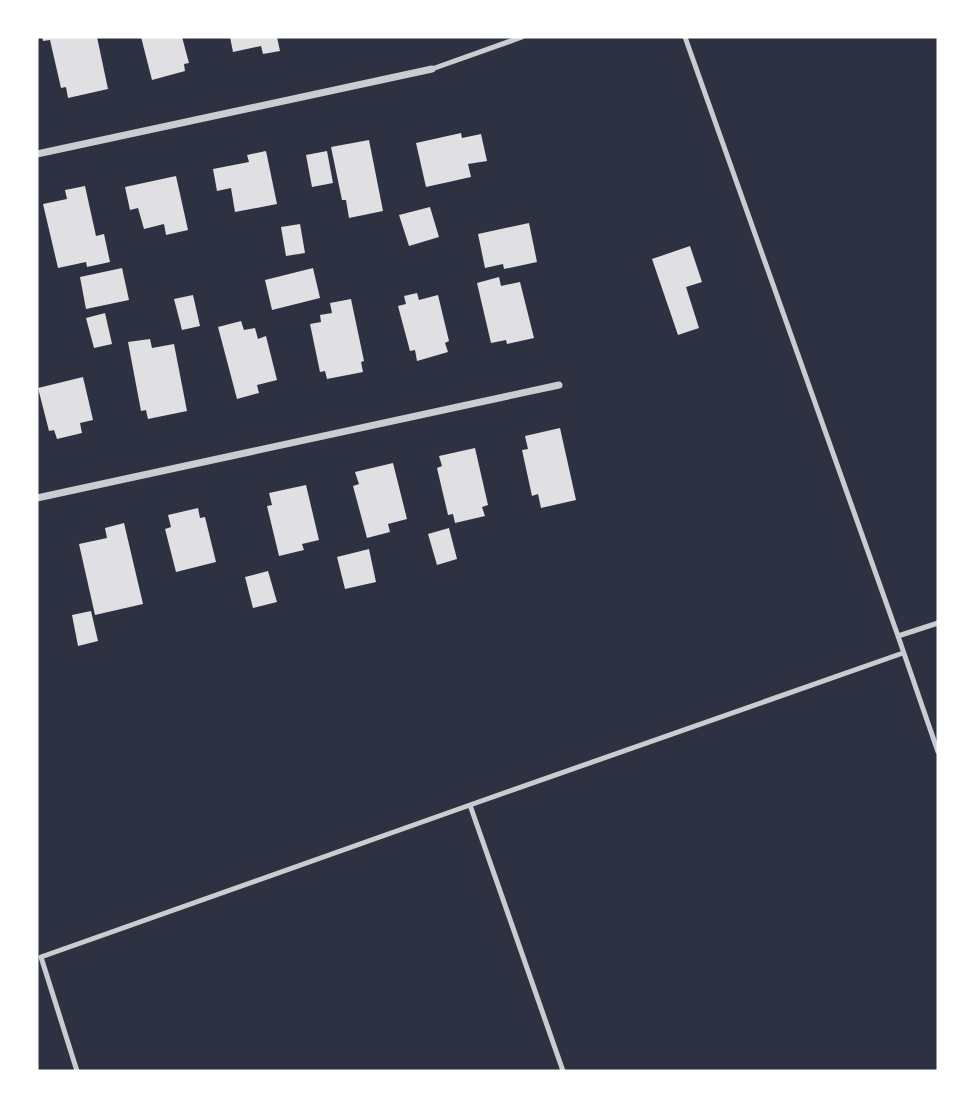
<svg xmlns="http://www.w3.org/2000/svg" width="975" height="1108" viewBox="0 0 975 1108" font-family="Inter,sans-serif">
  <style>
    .building { fill: #e0e0e3 }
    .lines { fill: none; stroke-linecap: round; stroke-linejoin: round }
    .service { stroke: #caccd0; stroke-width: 5 }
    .minor { stroke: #caccd0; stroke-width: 7 }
  </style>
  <rect width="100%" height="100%" fill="#2d3142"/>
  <!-- building -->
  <path class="building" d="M42 37H97L108 89 68 98 66 87 61 88 50 40 43 41Z
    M141 37H182L189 63 184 64 185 71 152 80Z
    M230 37H277L280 51 263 54 261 46 233 52Z
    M461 133 462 138 481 134 487 161 468 164 471 177 426 187 416 143Z
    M369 140 383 211 349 218 346 200H342L331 147Z
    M266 151 277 204 235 212 231 188 217 191 213 169 249 162 247 155Z
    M327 151 333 183 312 187 306 155Z
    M176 176 188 230 166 235 164 224 144 229 138 208 130 210 125 187Z
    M85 186 96 236 104 234 110 262 87 267 86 262 58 268 43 204 67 199 65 190Z
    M430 207 439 237 409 246 399 215Z
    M529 223 537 262 504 269 503 264 485 268 478 234Z
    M300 224 305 253 286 256 281 227Z
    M690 246 702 282 686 287 699 328 678 335 652 259Z
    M122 268 129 300 86 309 80 277Z
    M313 268 320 298 272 310 265 280Z
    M499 277 501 286 520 282 534 338 507 344 506 340 491 343 477 283Z
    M417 293 419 300 438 295 449 341 445 343 448 352 417 361 415 350 410 351 398 306 406 304 404 296Z
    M193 295 200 326 182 330 174 299Z
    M351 299 364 361 361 362 363 372 327 379 325 371 320 372 310 324 321 322 320 315 332 313 330 303Z
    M105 313 112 344 94 348 86 318Z
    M241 321 244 330 255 328 258 339 266 336 277 380 257 385 259 393 237 399 218 327Z
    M150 339 152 348 174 344 187 411 148 419 146 410 141 411 128 342Z
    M83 377 93 420 80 423 82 433 57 439 54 430 49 431 38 388Z
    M560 428 576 500 541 508 538 494 532 496 522 450 528 449 525 436Z
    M475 448 488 505 482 507 485 516 455 523 453 514 448 515 437 468 442 466 439 456Z
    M393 463 407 519 388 524 390 532 367 538 353 486 359 484 355 472Z
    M306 485 319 540 302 544 304 550 279 556 267 506 272 505 269 493Z
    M198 508 200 518 205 517 216 562 176 572 165 529 171 527 168 515Z
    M124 523 143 604 95 615 79 544 107 538 105 528Z
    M449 528 457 559 437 565 428 534Z
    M369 549 376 582 345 589 337 557Z
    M268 571 277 602 253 608 245 577Z
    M91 611 98 641 78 646 72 615Z"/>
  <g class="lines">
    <!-- service -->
    <path class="service" d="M685 37 898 636 938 623
      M432 69 522 37
      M898 636 938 752
      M470 805 903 653
      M77 1071 41 957 470 805 563 1071"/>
    <!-- minor -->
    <path class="minor" d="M37 154 432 69
      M37 498 559 385"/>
  </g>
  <!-- border -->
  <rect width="975" height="1108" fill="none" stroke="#ffffff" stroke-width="77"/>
</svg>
